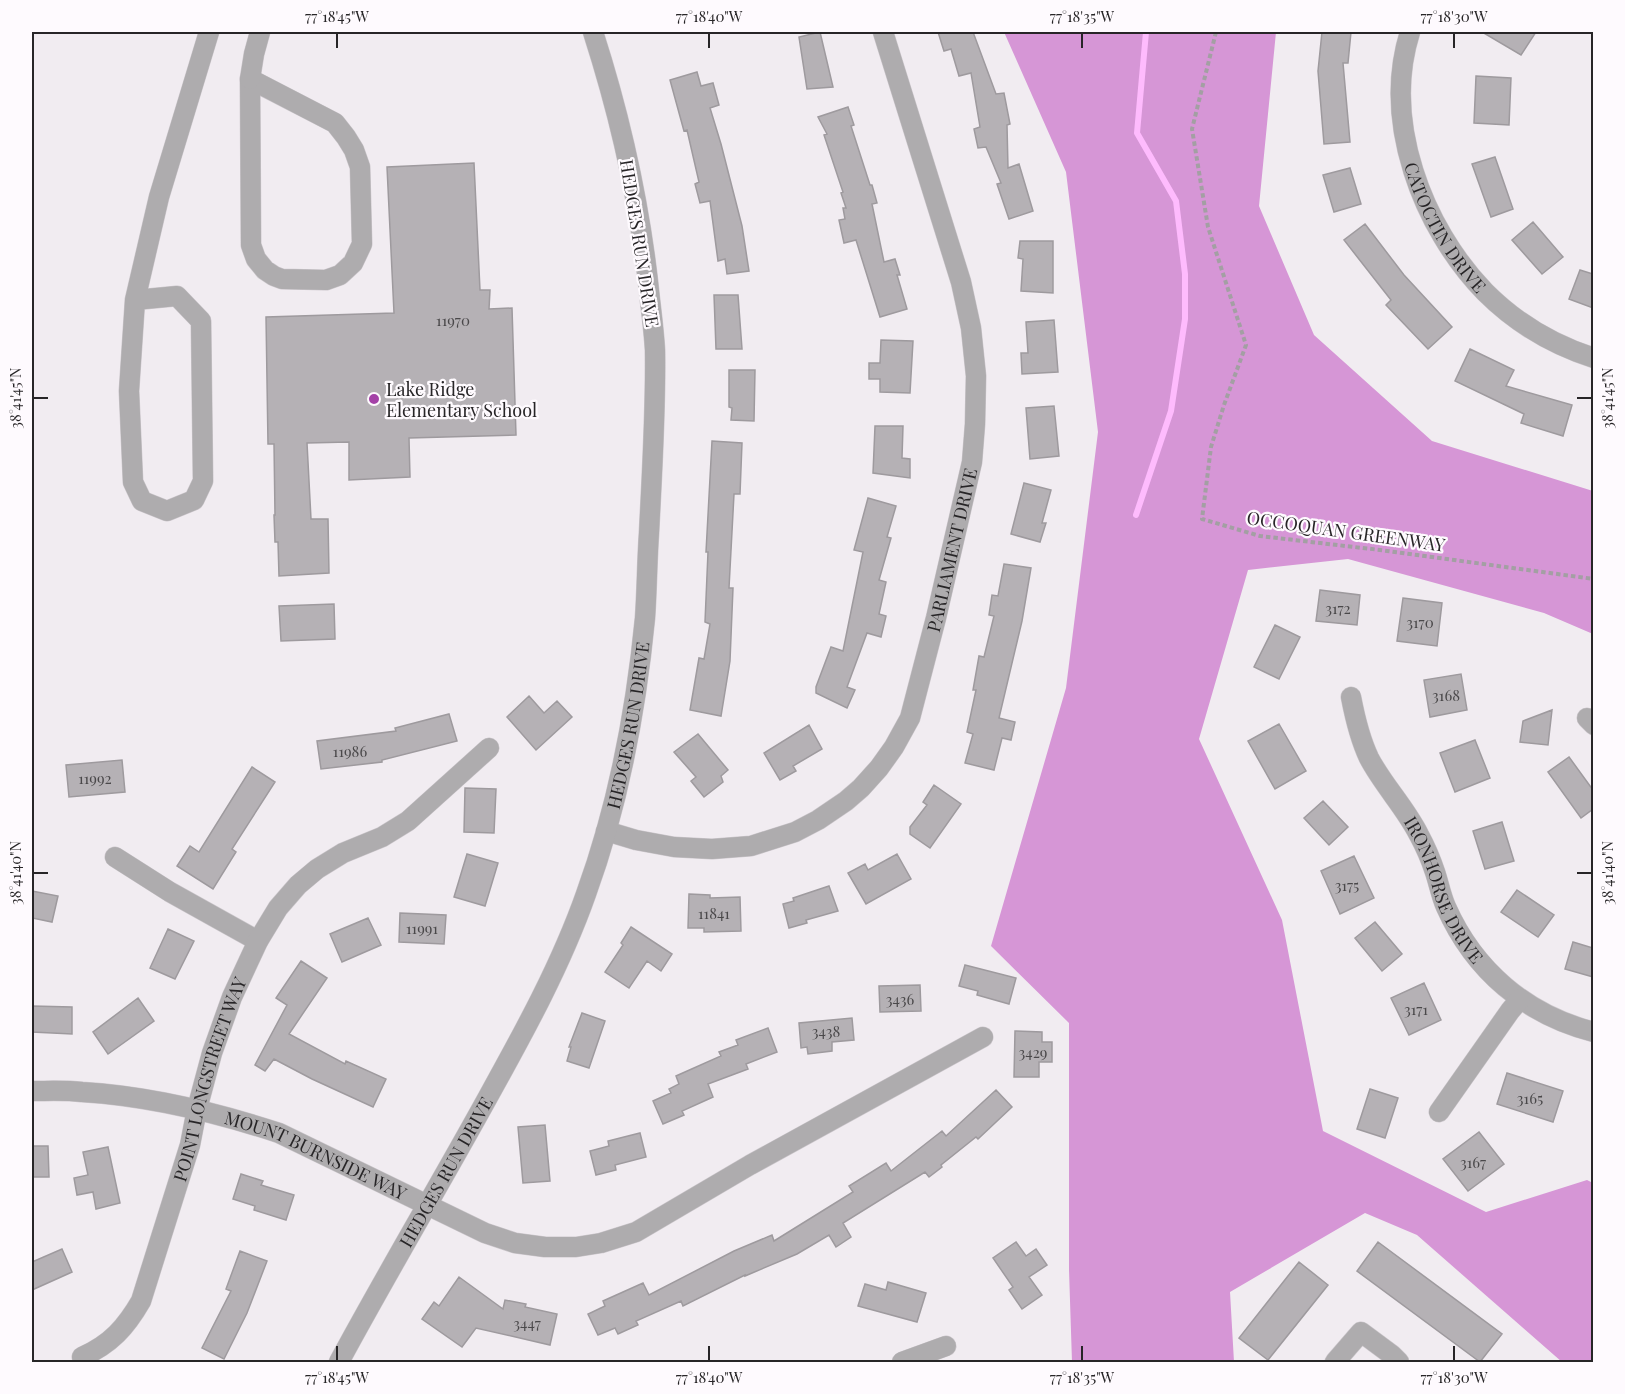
<svg xmlns="http://www.w3.org/2000/svg" width="1625" height="1394" viewBox="0 0 1625 1394" font-family="'Playfair Display',serif">
  <style>
    .forest { fill: #d696d6 }
    .lines { fill: none; stroke-linecap: round; stroke-linejoin: round }
    .stream { stroke: #febbfd; stroke-width: 6 }
    .building { fill: #b5b1b5; stroke: #9e9a9e; stroke-width: 1.5 }
    .minor-casing { stroke: #cdc8cd; stroke-width: 21 }
    .path { stroke: #a39fa3; stroke-width: 4; stroke-dasharray: 4.5 3; stroke-linecap: butt }
    .minor { stroke: #aeacae; stroke-width: 20 }
    .ticks { fill: none; stroke: #272527; stroke-width: 2 }
    .poi-dot { fill: #a441a7; stroke: #fefafe; stroke-width: 2 }
    .labels { text-anchor: middle; dominant-baseline: central; stroke-width: 4.5; stroke-linejoin: round; paint-order: stroke }
    .number-label { font-size: 15px; fill: #4a484a }
    .street-label { font-size: 18px; fill: #272527; stroke: #fefafe }
    .poi-label { font-size: 18px; fill: #272527; stroke: #fefafe; text-anchor: start }
    .neatline { fill: none; stroke: #272527; stroke-width: 2 }
    .ticks-label { font-size: 15px; text-anchor: middle; fill: #272527 }
  </style>
  <rect width="100%" height="100%" fill="#f1ecf1"/>
  <!-- forest -->
  <path class="forest" d="M1004 32H1276L1259 206 1314 335 1432 441 1593 491V634L1544 613 1348 559 1248 570 1199 739 1282 920 1323 1131 1486 1212 1587 1180 1593 1183V1362H1562L1417 1235 1365 1213 1230 1292 1234 1362H1072L1069 1270V1023L991 946 1066 688 1098 432 1066 172Z"/>
  <g class="lines">
    <!-- stream -->
    <path class="stream" d="M1136 515 1171 411 1185 319V274L1176 201 1137 133 1146 32"/>
  </g>
  <!-- building -->
  <path class="building" d="M820 32 833 87 807 89 799 37Z
    M938 32H973L996 94 1004 93 1010 124 1007 125 1008 168 1019 164 1033 211 1009 219 997 184 1001 183 986 147 978 148 974 129 980 127 971 73 959 76 951 49 944 51Z
    M1322 32H1351L1348 63H1343L1350 142 1324 144 1318 71Z
    M1482 32H1536L1521 55Z
    M697 72 701 86 713 83 719 105 710 108 721 144 742 226 749 271 727 274 725 259 718 261 710 201 700 203 695 184 699 182 687 130 684 131 670 80Z
    M1476 76 1511 78 1509 125 1474 123Z
    M848 107 854 125 851 126 870 185H872L877 203 872 204 884 262 895 259 900 275H897L907 309 880 317 856 240 844 243 839 220 845 219 843 208H846L841 193 843 192 824 135 827 134 818 117Z
    M1495 157 1513 209 1491 217 1472 164Z
    M474 163 480 290H490L489 309 512 308 516 435 409 438 410 477 349 480V442L307 443 311 519H328L329 573 279 576 278 542H275L274 515H275L274 444H268L266 317 394 313 387 167Z
    M1350 168 1361 204 1334 212 1323 175Z
    M1533 222 1563 257 1542 274 1512 240Z
    M1365 224 1404 275 1452 327 1428 349 1386 305 1391 300 1344 240Z
    M1020 241H1053V293L1021 291 1023 259 1018 258Z
    M1580 270 1593 274V308L1569 299Z
    M714 295H738L742 349H716Z
    M1054 320 1058 372 1022 374 1021 353H1028L1026 322Z
    M881 340 913 341 910 393 880 392V379H869V363H880Z
    M1470 349 1514 370 1506 386 1572 405 1563 436 1521 423 1524 414 1455 381Z
    M729 370H755L754 421 731 420 732 408 729 407Z
    M1054 406 1059 456 1030 459 1026 408Z
    M875 426H903L902 458 910 459V478L873 473Z
    M712 441 742 443 740 494H734L729 588H733L730 661 721 716 690 710 699 658 704 659 710 624 705 622 708 552H706Z
    M1024 483 1051 490 1042 523H1046L1040 542 1011 534Z
    M868 498 896 506 887 537 891 538 879 580 886 582 879 614 886 616 881 637 867 633 847 687 855 690 847 708 816 693V687L831 647 843 651 863 552 854 550Z
    M1004 564 1031 568 1022 621 999 718 1015 722 1011 740 1002 738 994 770 965 763 973 734 967 732 976 690H973L979 656 984 657 994 616 989 615 992 595 998 596Z
    M1320 590 1360 595 1357 625 1316 621Z
    M1403 598 1442 603 1437 646 1397 641Z
    M334 604 335 639 281 641 279 606Z
    M1275 625 1300 637 1279 679 1254 667Z
    M1461 674 1467 710 1430 717 1424 680Z
    M529 696 544 713 557 701 572 717 536 750 507 717Z
    M1552 710 1548 745 1520 742 1523 721Z
    M449 714 457 741 382 760V762L321 769 317 741 396 731 395 728Z
    M1279 724 1306 771 1275 789 1248 741Z
    M809 725 822 749 793 766 796 771 780 780 764 753Z
    M698 734 728 770 721 776 723 782 704 797 691 781 696 777 674 752Z
    M1475 740 1490 778 1455 792 1440 753Z
    M1569 757 1593 790V809L1581 818 1548 772Z
    M122 760 125 792 69 797 66 765Z
    M252 767 275 782 232 849 236 852 213 889 177 866 190 846 199 852Z
    M934 785 961 804 930 848 910 834V827L927 805 923 802Z
    M465 788 496 789 494 833 464 832Z
    M1323 801 1348 827 1329 845 1304 818Z
    M1502 822 1514 861 1485 869 1473 831Z
    M467 854 498 863 485 906 454 897Z
    M897 854 911 879 866 904 848 873 865 864 868 870Z
    M1354 856 1374 898 1340 914 1321 871Z
    M829 886 838 911 806 920 807 923 789 928 783 904 794 901 793 898Z
    M1517 890 1554 915 1538 937 1501 912Z
    M32 891 58 896 52 922 32 918Z
    M689 894 710 895V898L740 897 741 931 704 932V928H688Z
    M400 913 446 915 444 944 399 942Z
    M368 918 381 945 342 962 330 934Z
    M1375 922 1402 954 1382 971 1355 938Z
    M631 927 672 954 661 971 647 961 629 988 605 972 623 945 621 943Z
    M168 929 194 941 175 979 150 968Z
    M1573 942 1593 948V977L1565 969Z
    M301 961 327 978 289 1034 345 1064 346 1061 386 1079 373 1107 312 1079 274 1059 265 1071 255 1065 287 1005 276 998Z
    M965 965 1016 978 1009 1004 977 995 978 991 959 986Z
    M1424 983 1441 1020 1409 1035 1391 998Z
    M920 985 921 1011 880 1012 879 986Z
    M138 998 154 1021 108 1054 93 1032Z
    M32 1006 72 1007V1034L32 1032Z
    M582 1013 605 1021 589 1068 567 1061 571 1047H569Z
    M852 1018 854 1040 832 1042V1051L808 1054 807 1047 801 1048 799 1023Z
    M768 1028 777 1052 746 1064 748 1069 708 1084 713 1097 682 1111 684 1115 663 1124 653 1101 671 1093 669 1089 679 1084 676 1076 721 1056 719 1052 738 1045 736 1040Z
    M1015 1031 1042 1032V1042H1052V1062H1039V1077H1014Z
    M1507 1073 1563 1091 1553 1122 1497 1104Z
    M1370 1089 1398 1098 1385 1138 1357 1129Z
    M996 1090 1012 1107 978 1139 976 1137 941 1165 942 1167 929 1177 925 1172 843 1223 851 1237 836 1247 829 1235 797 1254 745 1276V1275L683 1306 681 1301 636 1321 638 1325 618 1334 615 1328 598 1335 588 1314 605 1306 603 1301 643 1283 649 1295 734 1251 772 1235 774 1241 853 1192 849 1186 886 1163 891 1171 942 1131 946 1136Z
    M545 1125 550 1181 523 1183 518 1127Z
    M1479 1132 1504 1164 1468 1191 1443 1159Z
    M640 1133 646 1157 615 1165 616 1170 596 1175 590 1151 609 1146 608 1141Z
    M32 1146H48L49 1177H32Z
    M108 1147 120 1203 96 1209 93 1192 77 1195 74 1178 88 1175 83 1152Z
    M241 1174 263 1181 261 1185 294 1195 286 1220 254 1210 255 1206 233 1199Z
    M1016 1242 1026 1256 1036 1249 1047 1265 1029 1277 1042 1295 1022 1309 1009 1290 1013 1287 993 1258Z
    M1378 1242 1502 1334 1480 1362 1357 1271Z
    M62 1249 72 1272 32 1290V1262Z
    M240 1251 267 1261 247 1313 224 1359 202 1348 231 1291 226 1289Z
    M1299 1262 1328 1285 1268 1360 1239 1338Z
    M459 1277 503 1309 505 1300 526 1304 525 1307 557 1314 550 1345 476 1328 462 1347 422 1319 434 1302 439 1306Z
    M888 1282 926 1293 917 1322 858 1306 865 1284 886 1290Z"/>
  <g class="lines">
    <defs>
      <g id="minor">
        <path id="s1" d="M1410 32C1382 121 1422 227 1485 292 1515 322 1553 345 1594 358"/>
        <path d="M250 79 335 123 346 137 354 150 360 167 362 244 353 263 340 275 326 280 282 279 274 276 265 270 256 259 251 245Z"/>
        <path d="M250 79 254 54 260 32"/>
        <path d="M135 300 177 296 201 321 203 481 194 500 167 511 142 501 133 482 129 391 135 300 159 197 209 32"/>
        <path id="s2" d="M1351 697C1355 718 1360 739 1369 758 1383 785 1405 807 1419 835 1425 846 1431 860 1435 872 1439 884 1441 896 1446 907 1474 970 1526 1015 1594 1032"/>
        <path d="M1587 718 1594 725"/>
        <path id="s3" d="M606 831 636 840 674 847 712 849 751 846 795 832 818 820 846 801 861 788 879 768 894 747 910 718 936 618 972 462 975 424 976 376 971 328 961 282 883 32"/>
        <path d="M115 857 170 892 258 941"/>
        <path id="s4" d="M32 1091C48 1091 65 1090 82 1092 150 1096 215 1112 279 1133L485 1233 515 1243 545 1247H576L601 1243 636 1232 750 1165 983 1037"/>
        <path d="M1439 1112 1510 1011 1520 999"/>
        <path id="s5" d="M82 1357C111 1344 126 1327 141 1301L190 1145 197 1109 212 1053 232 997 258 941 278 908 298 885 317 869 343 853 382 837 408 821 489 748"/>
        <path id="s6" d="M339 1362C387 1273 439 1186 488 1097 524 1032 561 965 586 894 618 806 636 711 645 618 647 590 647 561 649 533 652 472 656 411 655 350 654 333 652 317 650 300 641 209 621 119 593 32"/>
        <path d="M902 1362 946 1346"/>
        <path d="M1335 1362 1361 1332 1392 1355 1399 1362"/>
      </g>
    </defs>
    <!-- minor casing -->
    <use href="#minor" class="minor-casing"/>
    <!-- path -->
    <path class="path" d="M1216 32 1192 129 1208 227 1246 345 1224 405 1211 447 1202 519 1260 536 1380 550 1594 579"/>
    <!-- minor -->
    <use href="#minor" class="minor"/>
  </g>
  <!-- ticks -->
  <path class="ticks" d="M337 33V48M709 33V48M1082 33V48M1454 33V48M33 398H48M1577 398H1592M33 873H48M1577 873H1592M337 1346V1361M709 1346V1361M1082 1346V1361M1454 1346V1361"/>
  <!-- markers -->
  <circle class="poi-dot" cx="374" cy="399" r="6"/>
  <g class="labels">
    <!-- number labels -->
    <g class="number-label">
      <text x="453" y="320">11970</text>
      <text x="1338" y="608">3172</text>
      <text x="1420" y="622">3170</text>
      <text x="1446" y="695">3168</text>
      <text x="350" y="751">11986</text>
      <text x="95" y="778">11992</text>
      <text x="1347" y="885">3175</text>
      <text x="714" y="913">11841</text>
      <text x="422" y="928">11991</text>
      <text x="900" y="999">3436</text>
      <text x="1416" y="1009">3171</text>
      <text x="826" y="1031">3438</text>
      <text x="1033" y="1052">3429</text>
      <text x="1530" y="1098">3165</text>
      <text x="1473" y="1162">3167</text>
      <text x="527" y="1323">3447</text>
    </g>
    <!-- street labels -->
    <g class="street-label">
      <text stroke="none"><textPath href="#s1" startOffset="206">CATOCTIN DRIVE</textPath></text>
      <text transform="translate(640 243) rotate(81)">HEDGES RUN DRIVE</text>
      <text transform="translate(1346 531) rotate(8)">OCCOQUAN GREENWAY</text>
      <text stroke="none"><textPath href="#s3" startOffset="532">PARLIAMENT DRIVE</textPath></text>
      <text stroke="none"><textPath href="#s6" startOffset="704">HEDGES RUN DRIVE</textPath></text>
      <text stroke="none"><textPath href="#s2" startOffset="216">IRONHORSE DRIVE</textPath></text>
      <text stroke="none"><textPath href="#s5" startOffset="315">POINT LONGSTREET WAY</textPath></text>
      <text stroke="none"><textPath href="#s4" startOffset="294">MOUNT BURNSIDE WAY</textPath></text>
      <text stroke="none"><textPath href="#s6" startOffset="218">HEDGES RUN DRIVE</textPath></text>
    </g>
    <!-- poi labels -->
    <g class="poi-label">
      <text x="386" y="389">Lake Ridge<tspan x="386" dy="21">Elementary School</tspan></text>
    </g>
  </g>
  <!-- border -->
  <rect width="1625" height="1394" fill="none" stroke="#fefafe" stroke-width="66"/>
  <rect x="33" y="33" width="1559" height="1328" class="neatline"/>
  <g class="ticks-label">
    <text x="337" y="22">77°18'45"W</text>
    <text x="709" y="22">77°18'40"W</text>
    <text x="1082" y="22">77°18'35"W</text>
    <text x="1454" y="22">77°18'30"W</text>
    <text transform="translate(16 398) rotate(-90)" y="5">38°41'45"N</text>
    <text transform="translate(1608 398) rotate(-90)" y="5">38°41'45"N</text>
    <text transform="translate(16 873) rotate(-90)" y="5">38°41'40"N</text>
    <text transform="translate(1608 873) rotate(-90)" y="5">38°41'40"N</text>
    <text x="337" y="1383">77°18'45"W</text>
    <text x="709" y="1383">77°18'40"W</text>
    <text x="1082" y="1383">77°18'35"W</text>
    <text x="1454" y="1383">77°18'30"W</text>
  </g>
</svg>
